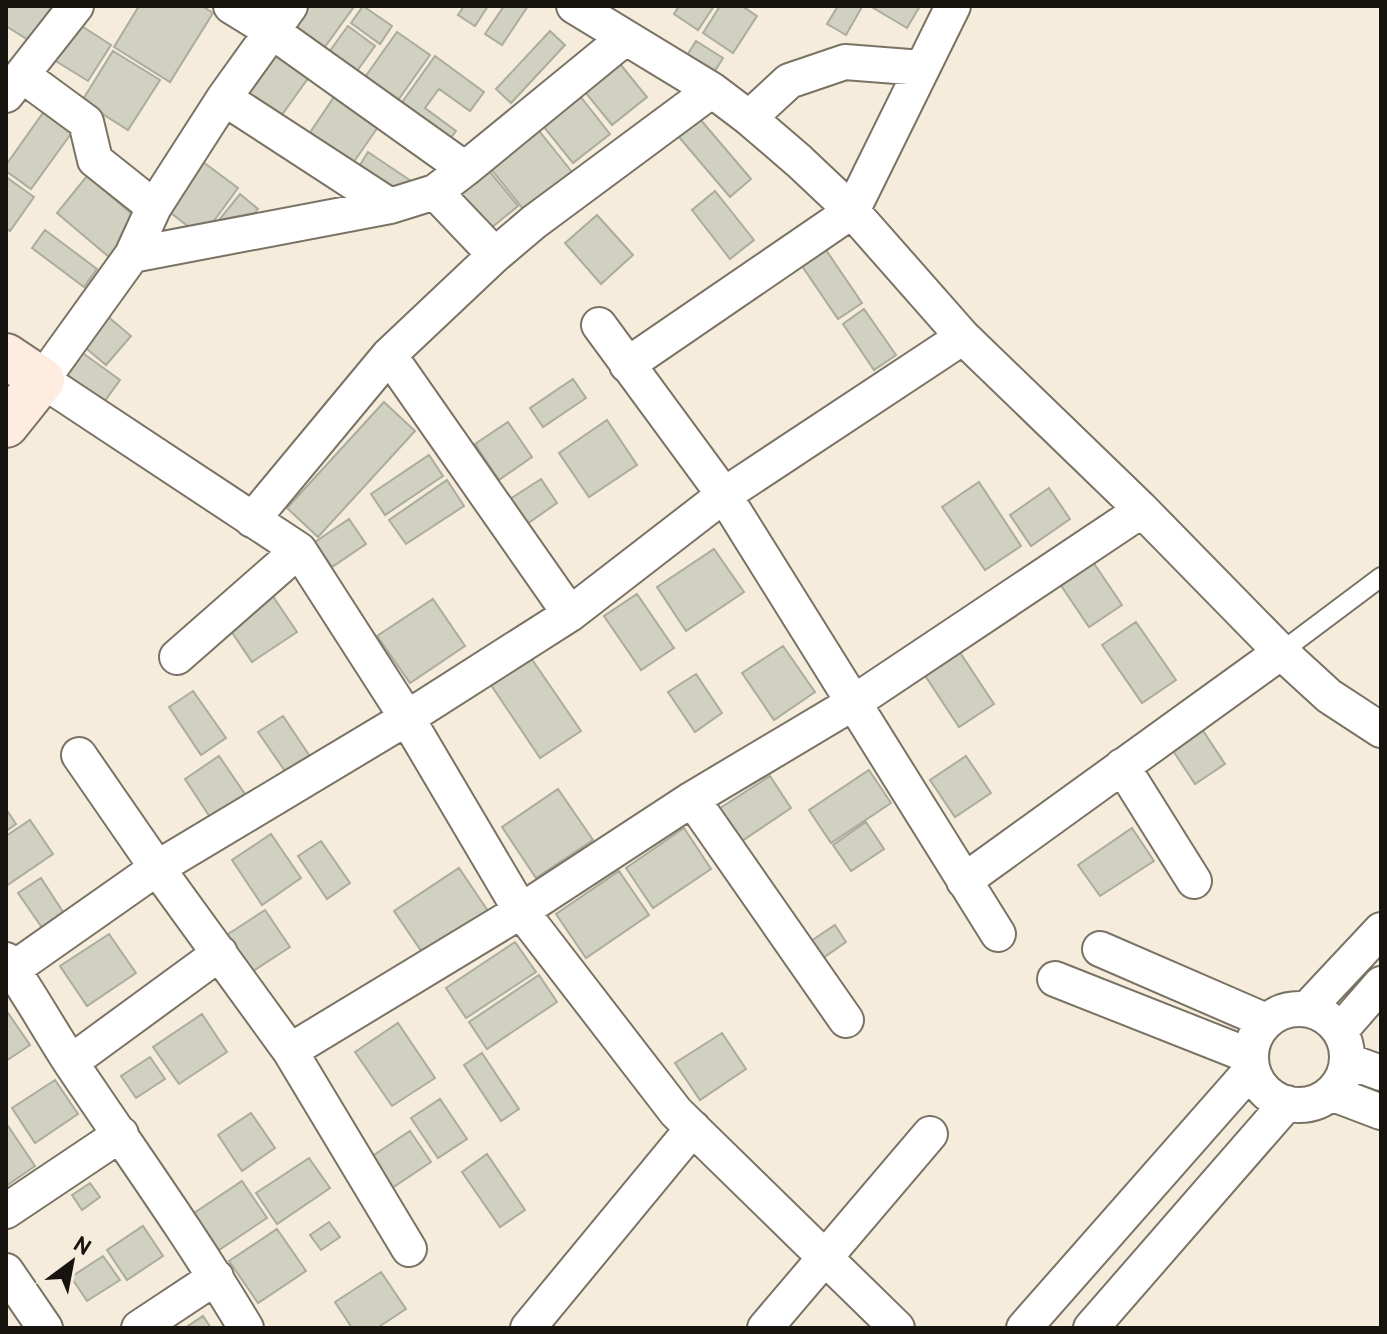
<svg xmlns="http://www.w3.org/2000/svg" width="1387" height="1334" viewBox="0 0 1387 1334" font-family="Overpass,sans-serif">
  <style>
    .building { fill: #d0d1c0; stroke: #abac9c; stroke-width: 2 }
    .lines { fill: none; stroke-linecap: round; stroke-linejoin: round }
    .lane-casing { stroke: #7a7264; stroke-width: 22 }
    .street-casing { stroke: #7a7264; stroke-width: 38 }
    .secondary-casing { stroke: #7a7264; stroke-width: 48 }
    .lane { stroke: #fff; stroke-width: 18 }
    .street { stroke: #fff; stroke-width: 34 }
    .secondary { stroke: #feece1; stroke-width: 44 }
  </style>
  <rect width="100%" height="100%" fill="#f5ecdc"/>
  <!-- building -->
  <path class="building" d="M6 6H52L30 41 6 26Z
    M139 6H202L213 13 170 82 114 47Z
    M307 6H351L353 8 319 55 288 33Z
    M363 6 392 26 380 44 351 23Z
    M464 6H488L475 26 458 15Z
    M504 6H528L502 45 485 34Z
    M679 6H714L698 30 674 14Z
    M720 6H742L757 16 733 53 703 33Z
    M838 6 862 7 846 35 827 24Z
    M870 6H920L907 28Z
    M77 23 111 45 88 81 54 60Z
    M348 26 375 46 352 78 324 59Z
    M550 31 565 45 511 103 496 89Z
    M397 32 430 55 391 110 358 87Z
    M696 41 723 58 713 74 686 57Z
    M268 48 309 77 281 116 240 87Z
    M113 51 160 80 128 130 82 101Z
    M435 56 484 92 470 111 439 89 425 108 456 131 442 150 393 115Z
    M616 59 647 97 612 125 581 87Z
    M576 91 610 134 573 163 539 121Z
    M334 97 378 127 351 166 307 137Z
    M50 103 78 124 31 189 6 171V165Z
    M694 112 751 179 730 197 673 130Z
    M536 127 572 172 524 210 488 165Z
    M368 152 414 183 403 200 357 170Z
    M199 159 238 188 202 237 163 207Z
    M485 166 518 206 480 237 447 196Z
    M87 176 139 220 109 257 57 213Z
    M6 177 34 197 10 231 6 228Z
    M715 191 754 240 730 259 692 210Z
    M240 194 258 209 237 235 219 220Z
    M597 215 633 255 601 284 565 243Z
    M45 230 97 269 84 287 32 248Z
    M826 250 862 303 838 319 802 266Z
    M864 309 896 355 874 370 843 324Z
    M106 315 131 336 106 365 81 344Z
    M77 349 120 380 104 402 61 370Z
    M573 379 586 398 543 427 530 408Z
    M384 402 415 431 318 537 287 508Z
    M607 420 637 465 589 497 559 453Z
    M508 422 532 457 499 480 475 444Z
    M429 455 443 476 385 515 371 494Z
    M541 479 557 503 527 524 510 499Z
    M447 480 464 506 406 544 389 520Z
    M979 482 1021 546 985 570 942 507Z
    M1049 488 1070 519 1031 546 1010 515Z
    M349 519 366 544 332 567 315 542Z
    M714 549 744 592 686 631 657 587Z
    M1091 559 1122 605 1089 627 1058 581Z
    M637 594 674 648 641 670 604 616Z
    M272 595 297 632 252 662 227 625Z
    M433 599 465 646 410 683 377 636Z
    M1136 622 1176 680 1142 703 1102 645Z
    M783 646 815 692 774 720 742 673Z
    M959 651 994 704 959 727 924 674Z
    M531 658 581 731 540 758 491 685Z
    M696 674 722 713 695 732 668 692Z
    M193 691 226 738 201 755 169 707Z
    M283 716 311 758 287 774 258 732Z
    M1198 723 1225 764 1195 784 1168 743Z
    M219 756 247 797 212 820 185 779Z
    M966 756 991 793 955 817 930 780Z
    M869 770 891 803 831 843 809 810Z
    M770 776 791 808 739 843 717 810Z
    M558 789 593 840 536 878 502 827Z
    M6 809 16 824 6 831Z
    M30 820 53 854 6 886V836Z
    M866 822 884 849 851 871 833 845Z
    M684 828 711 869 653 908 626 868Z
    M1132 828 1154 861 1100 896 1078 865Z
    M271 834 301 878 262 905 232 860Z
    M321 841 350 883 327 899 298 856Z
    M459 868 488 911 424 955 394 911Z
    M619 871 649 915 586 958 556 914Z
    M41 878 67 918 45 932 18 893Z
    M265 910 290 947 247 975 222 938Z
    M835 925 846 942 823 958 811 941Z
    M109 934 136 973 87 1006 60 966Z
    M515 942 536 972 466 1018 446 988Z
    M539 975 557 1002 487 1049 469 1022Z
    M8 1013 30 1045 6 1061V1014Z
    M202 1014 227 1052 179 1084 153 1047Z
    M398 1023 435 1078 392 1106 355 1052Z
    M722 1033 746 1069 700 1100 675 1063Z
    M482 1053 519 1109 501 1121 464 1065Z
    M150 1057 165 1079 136 1098 121 1076Z
    M55 1080 78 1114 35 1143 12 1108Z
    M440 1099 467 1139 438 1158 411 1118Z
    M251 1113 275 1148 242 1171 218 1135Z
    M6 1123 35 1166 6 1186Z
    M410 1131 431 1162 383 1194 362 1163Z
    M487 1154 525 1210 500 1227 462 1172Z
    M309 1158 330 1188 277 1224 256 1193Z
    M242 1181 267 1218 219 1250 194 1213Z
    M90 1183 100 1197 82 1210 72 1195Z
    M329 1222 340 1237 321 1250 310 1235Z
    M143 1226 163 1256 127 1280 107 1250Z
    M277 1229 306 1271 258 1303 229 1261Z
    M103 1256 120 1280 87 1301 71 1277Z
    M381 1272 406 1309 377 1328H352L335 1302Z
    M203 1316 211 1328H185Z"/>
  <g class="lines">
    <defs>
      <path id="lane" d="M1281 652 1381 577"/>
      <path id="street" d="M231 6 273 32 465 169 435 192 495 255
        M290 6 224 98 154 207 132 255 42 380 299 550 407 718 521 911 676 1112 897 1328
        M574 6 712 90 749 118 799 161 852 211 963 337 1142 510 1281 652 1329 696 1381 730
        M22 75 86 122 95 160 154 207
        M6 95 76 6
        M224 98 390 206
        M749 118 789 81 845 62 922 68
        M465 169 625 38
        M132 255 390 206 435 192
        M599 325 724 495 998 934
        M389 355 570 614
        M627 365 852 211 953 6
        M252 520 389 355 495 255 534 222 712 90
        M177 657 299 550
        M79 755 157 868 290 1051 409 1249
        M1122 766 1194 881
        M692 799 846 1020
        M964 881 1281 652
        M1100 949 1266 1021
        M6 960C29 993 49 1029 71 1063 130 1151 192 1237 246 1328
        M6 974 157 868 407 718 570 614 724 495 963 337
        M1055 979 1250 1056
        M1251 1057a48 48 0 1 1 96 0a48 48 0 1 1-96 0Z
        M1307 1009 1381 930
        M1340 1031 1381 984
        M290 1051 521 911 692 799 853 703 1142 510
        M1348 1061 1381 1073
        M71 1062 220 953
        M1331 1093 1381 1112
        M6 1211 121 1134
        M6 1271 45 1328
        M139 1328 216 1277
        M528 1328 693 1128
        M765 1328 930 1134
        M1024 1328 1252 1069
        M1091 1328 1287 1103"/>
      <path id="secondary" d="M6 356 42 380 6 425"/>
    </defs>
    <!-- lane casing -->
    <use href="#lane" class="lane-casing"/>
    <!-- street casing -->
    <use href="#street" class="street-casing"/>
    <!-- secondary casing -->
    <use href="#secondary" class="secondary-casing"/>
    <!-- lane -->
    <use href="#lane" class="lane"/>
    <!-- street -->
    <use href="#street" class="street"/>
    <!-- secondary -->
    <use href="#secondary" class="secondary"/>
  </g>
  <!-- border -->
  <rect width="1387" height="1334" fill="none" stroke="#17130e" stroke-width="16"/>
  <!-- north arrow -->
  <g transform="translate(72 1262) rotate(32)" stroke="#f5ecdc" stroke-width="6" paint-order="stroke">
  <path d="M0-6L14 30L0 20L-14 30Z" fill="#17130e"/>
  <text y="-12" font-size="22" font-weight="bold" text-anchor="middle" fill="#17130e">N</text>
  </g>
</svg>
